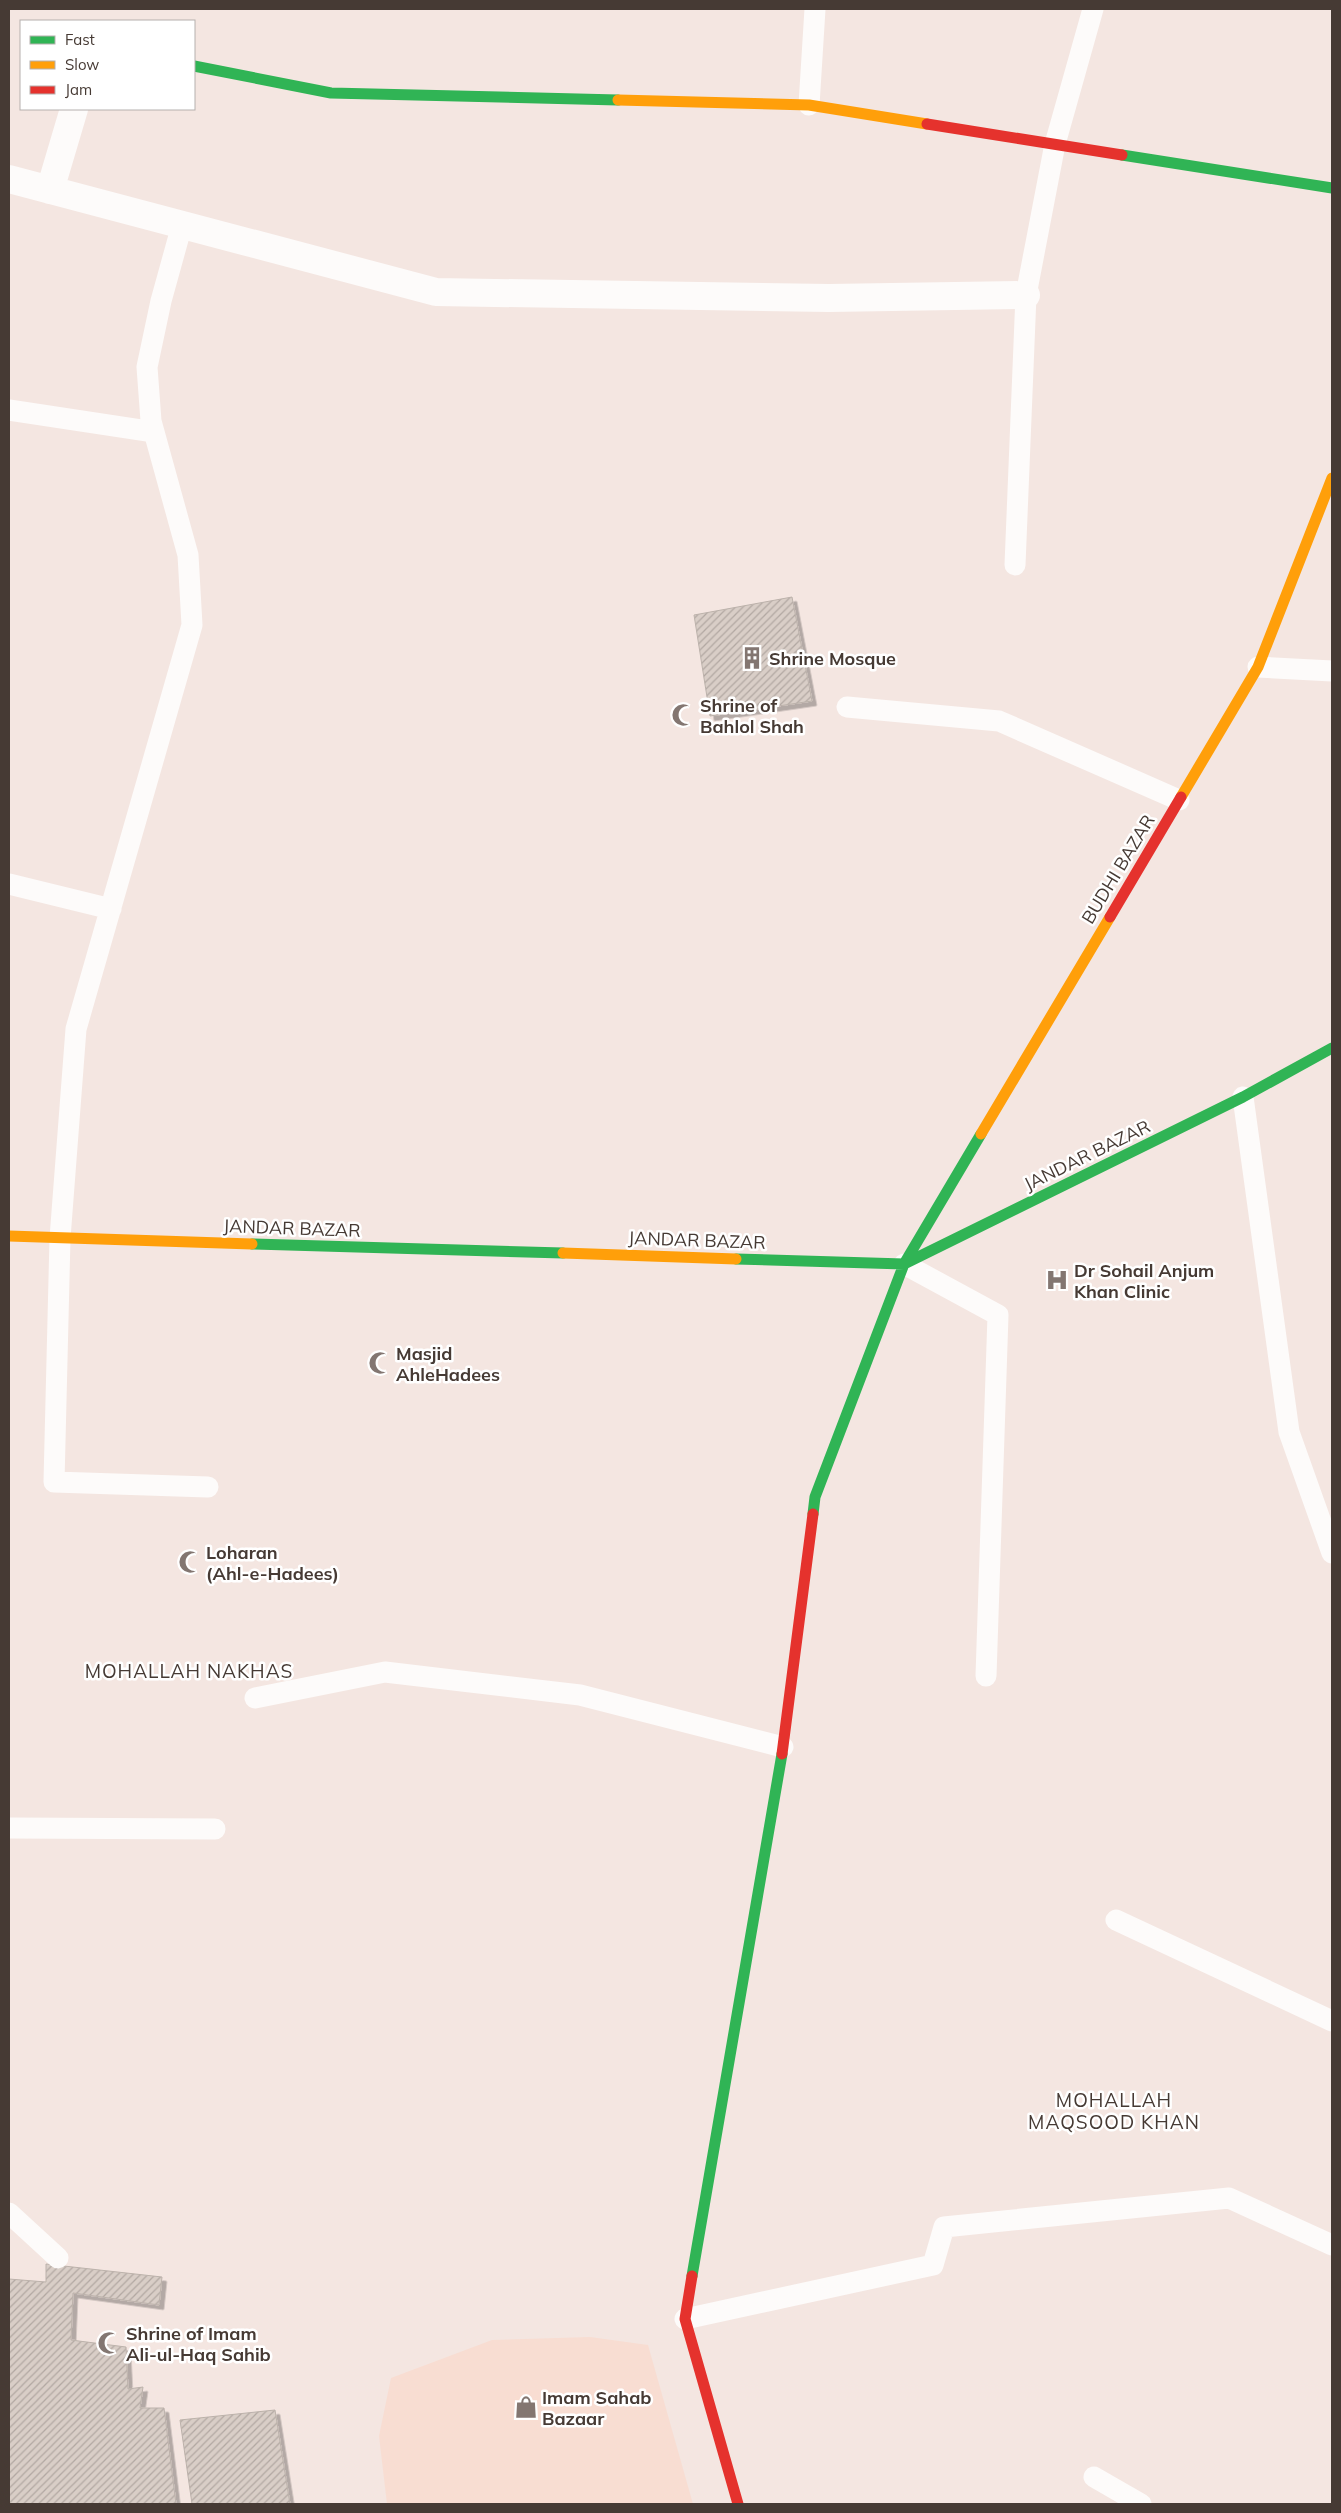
<svg xmlns="http://www.w3.org/2000/svg" width="1341" height="2513" viewBox="0 0 1341 2513" font-family="Mulish,sans-serif">
  <style>
    .built { fill: #f8ddd2 }
    .building { fill: url(#building-hatch); stroke: #bcb2ab; filter: url(#shadow) }
    .lines { fill: none; stroke-linecap: round; stroke-linejoin: round }
    .lane { stroke: #fdfbfa; stroke-width: 21 }
    .street { stroke: #fdfbfa; stroke-width: 28 }
    .fast { stroke: #30b455; stroke-width: 11 }
    .slow { stroke: #ff9f0a; stroke-width: 11 }
    .jam { stroke: #e5322d; stroke-width: 11 }
    .labels { text-anchor: middle; dominant-baseline: central; stroke-width: 5; stroke-linejoin: round; paint-order: stroke }
    .poi-label { font-size: 18px; font-weight: bold; fill: #463a34; stroke: #fff; text-anchor: start }
    .street-label { font-size: 18px; fill: #463a34; stroke: #fff }
    .neighbourhood-label { font-size: 19px; letter-spacing: 1px; fill: #463a34; stroke: #fff }
  </style>
  <defs>
    <pattern id="building-hatch" width="6" height="6" patternUnits="userSpaceOnUse" patternTransform="scale(1.25)"><rect width="6" height="6" fill="#d9cec7"/><path d="M-1 1l2-2M0 6l6-6M5 7l2-2" fill="none" stroke="#b2a8a2"/></pattern>
    <filter id="shadow"><feDropShadow dx="4.5" dy="4.5" stdDeviation="0" flood-color="#0004"/></filter>
  </defs>
  <rect width="100%" height="100%" fill="#f4e6e1"/>
  <!-- built -->
  <path class="built" d="M590 2337 648 2345 693 2504H387L379 2436 391 2378 492 2340Z"/>
  <!-- building -->
  <path class="building" d="M792 597 812 701 710 716 694 615Z
    M46 2264 162 2277 159 2305 73 2293 71 2340 126 2347 128 2389 143 2387 140 2408H164L176 2504H9V2279L46 2282Z
    M275 2410 290 2504H192L180 2420Z"/>
  <g class="lines">
    <!-- lane -->
    <path class="lane" d="M809 105 815 9
      M182 225 161 301 147 367 151 421 188 555 192 625 76 1029 60 1238 54 1482 208 1487
      M9 410 154 432
      M1015 565 1026 295 1055 144 1093 9
      M1258 667 1332 671
      M847 707 999 721 1179 800
      M9 884 111 909
      M1243 1097 1289 1432 1332 1553
      M904 1264 998 1315 986 1676
      M255 1698 385 1672 580 1695 783 1747
      M9 1828 215 1829
      M1116 1920 1332 2021
      M9 2213 58 2258
      M685 2319 933 2265 944 2227 1229 2198 1332 2245
      M1094 2477 1141 2504"/>
    <!-- street -->
    <path class="street" d="M9 179 436 292 829 298 1026 295
      M50 190 74 109"/>
    <!-- fast -->
    <path class="fast" d="M194 66 331 93 618 100
      M1122 155 1332 188
      M252 1244 563 1253
      M736 1259 904 1264 1243 1097 1332 1048
      M813 1514 815 1497 904 1264 981 1134
      M692 2276 782 1754"/>
    <!-- slow -->
    <path class="slow" d="M618 100 809 105 927 124
      M1181 797 1258 667 1332 478
      M981 1134 1110 917
      M9 1236 252 1244
      M563 1253 736 1259"/>
    <!-- jam -->
    <path class="jam" d="M927 124 1122 155
      M1110 917 1181 797
      M782 1754 813 1514
      M692 2276 685 2319 738 2504"/>
  </g>
  <!-- icons -->
  <defs>
    <symbol id="building-bare" viewBox="-9 -9 18 18"><path d="M-4-6H4V6H1V3H-1V6H-4ZM-2.5-4.3h1.7v1.8h-1.7ZM.8-4.3h1.7v1.8H.8ZM-2.5-1h1.7V.8h-1.7ZM.8-1h1.7V.8H.8Z" fill="#837671" stroke="#fff" stroke-width="2.5" paint-order="stroke"/></symbol>
    <symbol id="mosque-bare" viewBox="-9 -9 18 18"><path d="M3.5-4.9A6 6 0 1 0 3.5 4.9A5 5 0 1 1 3.5-4.9Z" fill="#837671" stroke="#fff" stroke-width="2.5" paint-order="stroke"/></symbol>
    <symbol id="hospital-bare" viewBox="-9 -9 18 18"><path d="M-5-5h3v3.5h4V-5h3V5h-3V1.5h-4V5h-3Z" fill="#837671" stroke="#fff" stroke-width="2.5" paint-order="stroke"/></symbol>
    <symbol id="shop-bare" viewBox="-9 -9 18 18"><path d="M-5-2.5h2.3a2.7 3.5 0 0 1 5.4 0H5L5.5 6h-11ZM-1.5-2.5h3a1.5 2.3 0 0 0-3 0Z" fill="#837671" stroke="#fff" stroke-width="2.5" paint-order="stroke"/></symbol>
  </defs>
  <g fill-rule="evenodd">
    <use href="#building-bare" x="736" y="642" width="32" height="32"/>
    <use href="#mosque-bare" x="667" y="699" width="32" height="32"/>
    <use href="#hospital-bare" x="1041" y="1264" width="32" height="32"/>
    <use href="#mosque-bare" x="364" y="1347" width="32" height="32"/>
    <use href="#mosque-bare" x="174" y="1546" width="32" height="32"/>
    <use href="#mosque-bare" x="93" y="2327" width="32" height="32"/>
    <use href="#shop-bare" x="510" y="2391" width="32" height="32"/>
  </g>
  <g class="labels">
    <!-- poi labels -->
    <g class="poi-label">
      <text x="769" y="658">Shrine Mosque</text>
      <text x="700" y="705">Shrine of<tspan x="700" dy="21">Bahlol Shah</tspan></text>
      <text x="1074" y="1270">Dr Sohail Anjum<tspan x="1074" dy="21">Khan Clinic</tspan></text>
      <text x="396" y="1353">Masjid<tspan x="396" dy="21">AhleHadees</tspan></text>
      <text x="206" y="1552">Loharan<tspan x="206" dy="21">(Ahl-e-Hadees)</tspan></text>
      <text x="126" y="2333">Shrine of Imam<tspan x="126" dy="21">Ali-ul-Haq Sahib</tspan></text>
      <text x="542" y="2397">Imam Sahab<tspan x="542" dy="21">Bazaar</tspan></text>
    </g>
    <!-- street labels -->
    <g class="street-label">
      <text transform="translate(1118 869) rotate(-59)">BUDHI BAZAR</text>
      <text transform="translate(1087 1155) rotate(-26)">JANDAR BAZAR</text>
      <text transform="translate(292 1228) rotate(2)">JANDAR BAZAR</text>
      <text transform="translate(697 1240) rotate(2)">JANDAR BAZAR</text>
    </g>
    <!-- neighbourhood labels -->
    <g class="neighbourhood-label">
      <text x="189" y="1671">MOHALLAH NAKHAS</text>
      <text x="1114" y="2100">MOHALLAH<tspan x="1114" dy="22">MAQSOOD KHAN</tspan></text>
    </g>
  </g>
  <!-- border -->
  <rect width="1341" height="2513" fill="none" stroke="#463a34" stroke-width="20"/>
  <!-- legend -->
  <rect x="20" y="20" width="175" height="90" fill="#ffffff" stroke="#b5b0ae"/>
  <rect x="30" y="36" width="25" height="8" fill="#30b455" stroke="#b5b0ae"/>
  <text x="65" y="45" font-size="15" fill="#463a34">Fast</text>
  <rect x="30" y="61" width="25" height="8" fill="#ff9f0a" stroke="#b5b0ae"/>
  <text x="65" y="70" font-size="15" fill="#463a34">Slow</text>
  <rect x="30" y="86" width="25" height="8" fill="#e5322d" stroke="#b5b0ae"/>
  <text x="65" y="95" font-size="15" fill="#463a34">Jam</text>
</svg>
